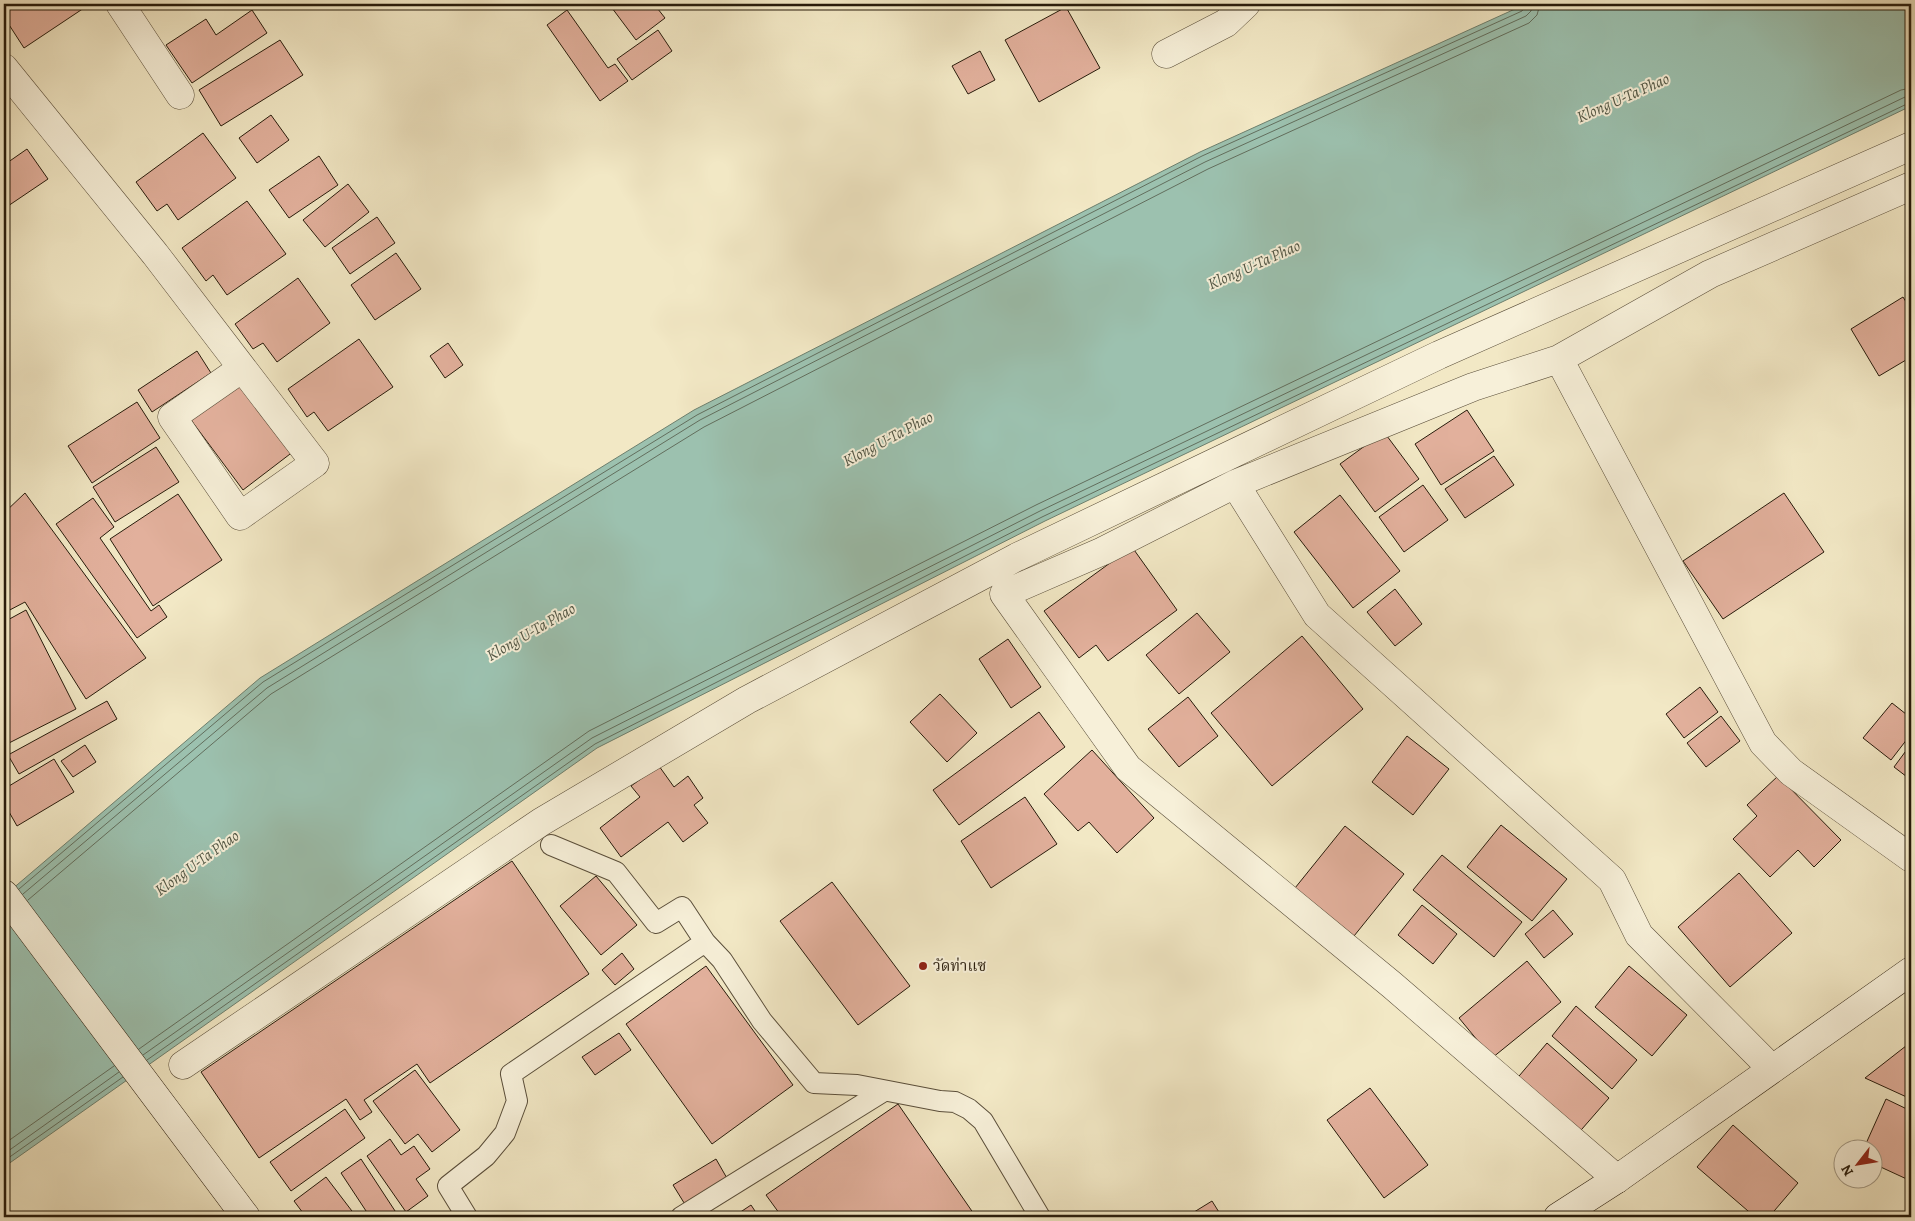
<svg xmlns="http://www.w3.org/2000/svg" width="1915" height="1221" viewBox="0 0 1915 1221" font-family="Alegreya,'Noto Serif Thai',serif">
  <style>
    .water { fill: #9cc1af; stroke: #6d7f6d }
    .lines { fill: none; stroke-linecap: round; stroke-linejoin: round }
    .shore { stroke: #626e5d; stroke-width: 1 }
    .building { fill: #e2b09c; stroke: #271b0b }
    .lane-casing { stroke: #5a4e3a; stroke-width: 22 }
    .street-casing { stroke: #5a4e3a; stroke-width: 29 }
    .secondary-casing { stroke: #271b0b; stroke-width: 29 }
    .lane { stroke: #f7f0d9; stroke-width: 20 }
    .street { stroke: #f7f0d9; stroke-width: 28 }
    .secondary { stroke: #f7f0d9; stroke-width: 28 }
    .poi-dot { fill: #8f2418; stroke: #f7f0d9; stroke-width: 2 }
    .labels { text-anchor: middle; dominant-baseline: central; stroke-width: 4; stroke-linejoin: round; paint-order: stroke }
    .poi-label { font-size: 15px; fill: #271b0b; stroke: #f7f0d9; text-anchor: start }
    .water-label { font-size: 16px; font-style: italic; fill: #505544; stroke: #f7f0d9 }
  </style>
  <rect width="100%" height="100%" fill="#f2e8c5"/>
  <filter id="stains"><feTurbulence type="fractalNoise" baseFrequency=".004" numOctaves="4"/><feColorMatrix values="0 0 0 0 .2 0 0 0 0 .09 0 0 0 0 .02 0 0 0 .5 -.17"/></filter>
  <radialGradient id="worn" r=".72"><stop offset=".6" stop-color="#630" stop-opacity="0"/><stop offset="1" stop-color="#630" stop-opacity=".3"/></radialGradient>
  <!-- water -->
  <path class="water" d="M1526 4H1911V106L1045 521 597 748 4 1167V896L260 678 694 410 1200 152Z"/>
  <g class="lines">
    <!-- shore -->
    <path class="shore" d="M19 889 263 682 697 415 1202 156 1522 11 1526 4
      M23 894 267 688 700 420 1205 162 1526 16 1531 11 1532 4
      M28 900 271 694 704 427 1208 169 1529 23 1537 15 1540 4
      M139 1049 589 731 1036 505 1901 90 1911 88
      M143 1055 592 738 1040 511 1905 97 1911 96
      M147 1060 595 744 1042 517 1911 102
      M4 1144 114 1066
      M4 1154 119 1072
      M4 1161 123 1077"/>
  </g>
  <!-- building -->
  <path class="building" d="M7 4H90L24 48 4 17V6Z
    M609 4H654L665 18 636 40Z
    M1066 7 1100 68 1039 102 1005 40Z
    M252 10 267 33 192 83 166 45 206 19 216 35Z
    M567 10 608 68 615 64 628 81 600 101 547 25Z
    M658 30 672 51 632 80 617 59Z
    M280 40 303 75 221 126 199 90Z
    M980 51 995 80 968 94 952 66Z
    M271 115 289 140 257 163 239 138Z
    M203 133 236 178 178 220 167 204 157 211 136 182Z
    M27 149 48 179 8 206 4 200V165Z
    M319 156 338 185 289 218 269 190Z
    M348 184 369 212 325 247 303 220Z
    M247 201 286 254 227 295 213 275 206 281 182 248Z
    M377 217 395 243 350 274 332 248Z
    M396 253 421 289 375 320 351 285Z
    M298 278 330 323 277 362 263 343 253 349 235 324Z
    M1903 297 1911 310V357L1879 376 1851 329Z
    M359 339 393 387 328 431 314 412 307 417 288 389Z
    M448 343 463 365 445 378 430 356Z
    M197 351 211 373 152 412 138 390Z
    M242 382 294 451 243 490 191 420Z
    M137 402 160 438 92 483 68 446Z
    M1467 410 1494 451 1441 485 1415 444Z
    M1384 432 1419 479 1375 512 1340 464Z
    M156 447 179 482 115 522 93 487Z
    M1494 456 1514 485 1465 518 1445 489Z
    M1423 485 1448 520 1404 552 1379 517Z
    M25 493 146 658 86 699 25 602 4 613V513Z
    M1784 493 1824 552 1723 619 1683 561Z
    M178 494 222 560 153 606 110 539Z
    M1340 495 1400 571 1353 608 1294 532Z
    M93 498 114 527 100 538 151 611 159 605 167 617 137 638 56 524Z
    M1132 547 1177 610 1108 661 1096 645 1079 658 1044 611Z
    M1395 589 1422 624 1395 646 1367 612Z
    M26 610 76 709 7 744 4 738V622Z
    M1197 613 1230 652 1179 694 1146 655Z
    M1302 636 1363 709 1272 786 1211 713Z
    M1008 639 1041 687 1011 708 979 659Z
    M1700 687 1718 712 1684 738 1666 714Z
    M940 694 977 733 947 762 910 722Z
    M1188 697 1218 736 1179 767 1148 729Z
    M107 701 117 719 19 774 8 755Z
    M1892 703 1911 718V734L1891 760 1863 738Z
    M1039 712 1065 747 959 825 933 790Z
    M1721 716 1740 741 1706 767 1687 743Z
    M1407 736 1449 769 1413 815 1372 782Z
    M1911 744V780L1894 767Z
    M85 745 96 762 73 777 61 761Z
    M1092 750 1154 818 1117 853 1089 822 1078 831 1044 794Z
    M54 759 74 792 17 826 4 803V789Z
    M659 766 674 787 688 776 703 798 694 805 708 823 683 842 668 822 621 857 600 828 640 797 631 786Z
    M1778 776 1841 840 1814 867 1798 850 1770 877 1733 839 1757 816 1747 805Z
    M1025 797 1057 844 991 888 961 841Z
    M1501 825 1567 879 1532 921 1467 867Z
    M1345 826 1404 874 1354 936 1295 888Z
    M1442 855 1522 922 1494 957 1413 890Z
    M512 861 589 974 430 1083 417 1064 364 1100 372 1112 360 1120 346 1099 259 1158 201 1072Z
    M1739 873 1792 933 1730 987 1678 927Z
    M596 876 637 925 601 955 560 906Z
    M832 882 910 986 858 1025 780 921Z
    M1422 905 1457 934 1433 964 1398 935Z
    M1553 910 1573 934 1544 958 1525 934Z
    M622 953 634 969 615 985 602 970Z
    M1527 961 1561 1002 1492 1058 1459 1018Z
    M706 966 793 1085 712 1144 626 1024Z
    M1629 966 1687 1015 1652 1056 1595 1007Z
    M1576 1006 1637 1060 1612 1089 1552 1036Z
    M619 1033 631 1050 595 1075 582 1057Z
    M1911 1042V1099L1865 1078Z
    M1547 1043 1609 1098 1575 1137 1514 1082Z
    M415 1070 460 1130 432 1152 418 1134 405 1144 373 1101Z
    M1370 1088 1428 1165 1384 1198 1327 1120Z
    M1886 1099 1911 1111V1181L1872 1163V1148H1864Z
    M898 1104 976 1217H782L766 1195Z
    M345 1109 365 1138 291 1191 270 1162Z
    M1733 1125 1798 1183 1769 1217H1755L1697 1167Z
    M390 1139 401 1155 414 1146 430 1169 416 1179 428 1196 406 1212 367 1156Z
    M361 1159 399 1217H370L341 1173Z
    M716 1159 728 1180 686 1206 673 1185Z
    M326 1177 355 1215 352 1217H306L294 1201Z
    M1212 1201 1222 1217H1186Z
    M751 1205 759 1217H733Z"/>
  <g class="lines">
    <defs>
      <path id="lane" d="M551 845 616 872 656 923 682 907 705 942
        M467 1217 448 1186 486 1156 505 1133 517 1101 511 1074 705 942 722 960 762 1021 814 1083 857 1085 940 1101 955 1102 969 1109 983 1121 1040 1217
        M681 1217 884 1091"/>
      <path id="street" d="M120 4 180 95
        M1166 54 1226 23 1246 4
        M4 68 155 254 315 463 240 516 172 417 241 369
        M1559 359 1763 743 1791 772 1911 858
        M1235 484 1317 615 1612 880 1639 935 1772 1069
        M183 1065 541 822 747 700 1017 557 1439 355 1911 146
        M1617 1179 1392 985 1128 768 1004 594 1103 551 1235 484 1473 387 1559 359 1710 274 1911 186"/>
      <path id="secondary" d="M4 894 246 1217
        M1558 1217 1617 1179 1911 971"/>
    </defs>
    <!-- lane casing -->
    <use href="#lane" class="lane-casing"/>
    <!-- street casing -->
    <use href="#street" class="street-casing"/>
    <!-- secondary casing -->
    <use href="#secondary" class="secondary-casing"/>
    <!-- lane -->
    <use href="#lane" class="lane"/>
    <!-- street -->
    <use href="#street" class="street"/>
    <!-- secondary -->
    <use href="#secondary" class="secondary"/>
  </g>
  <!-- markers -->
  <circle class="poi-dot" cx="923" cy="966" r="5"/>
  <g class="labels">
    <!-- poi labels -->
    <g class="poi-label">
      <text x="933" y="966">วัดท่าแซ</text>
    </g>
    <!-- water labels -->
    <g class="water-label">
      <text transform="translate(1623 98) rotate(-24)">Klong U-Ta Phao</text>
      <text transform="translate(1254 265) rotate(-24)">Klong U-Ta Phao</text>
      <text transform="translate(888 439) rotate(-28)">Klong U-Ta Phao</text>
      <text transform="translate(531 632) rotate(-30)">Klong U-Ta Phao</text>
      <text transform="translate(197 863) rotate(-36)">Klong U-Ta Phao</text>
    </g>
  </g>
  <!-- margin -->
  <rect width="1915" height="1221" fill="none" stroke="#f2e8c5" stroke-width="20"/>
  <rect x="5" y="5" width="1905" height="1211" fill="none" stroke="#271b0b" stroke-width="2.5"/>
  <rect x="10" y="10" width="1895" height="1201" fill="none" stroke="#271b0b"/>
  <!-- north arrow -->
  <g transform="translate(1858 1164) rotate(239)"><circle r="24" fill="#f7f0d9" stroke="#a49b87"/>
  <path d="M0-4L9 19L0 12L-9 19Z" fill="#8f2418"/>
  <text y="-8" font-size="14" font-weight="bold" text-anchor="middle" fill="#271b0b">N</text>
  </g>
  <rect width="100%" height="100%" filter="url(#stains)"/>
  <rect width="100%" height="100%" fill="url(#worn)"/>
</svg>
